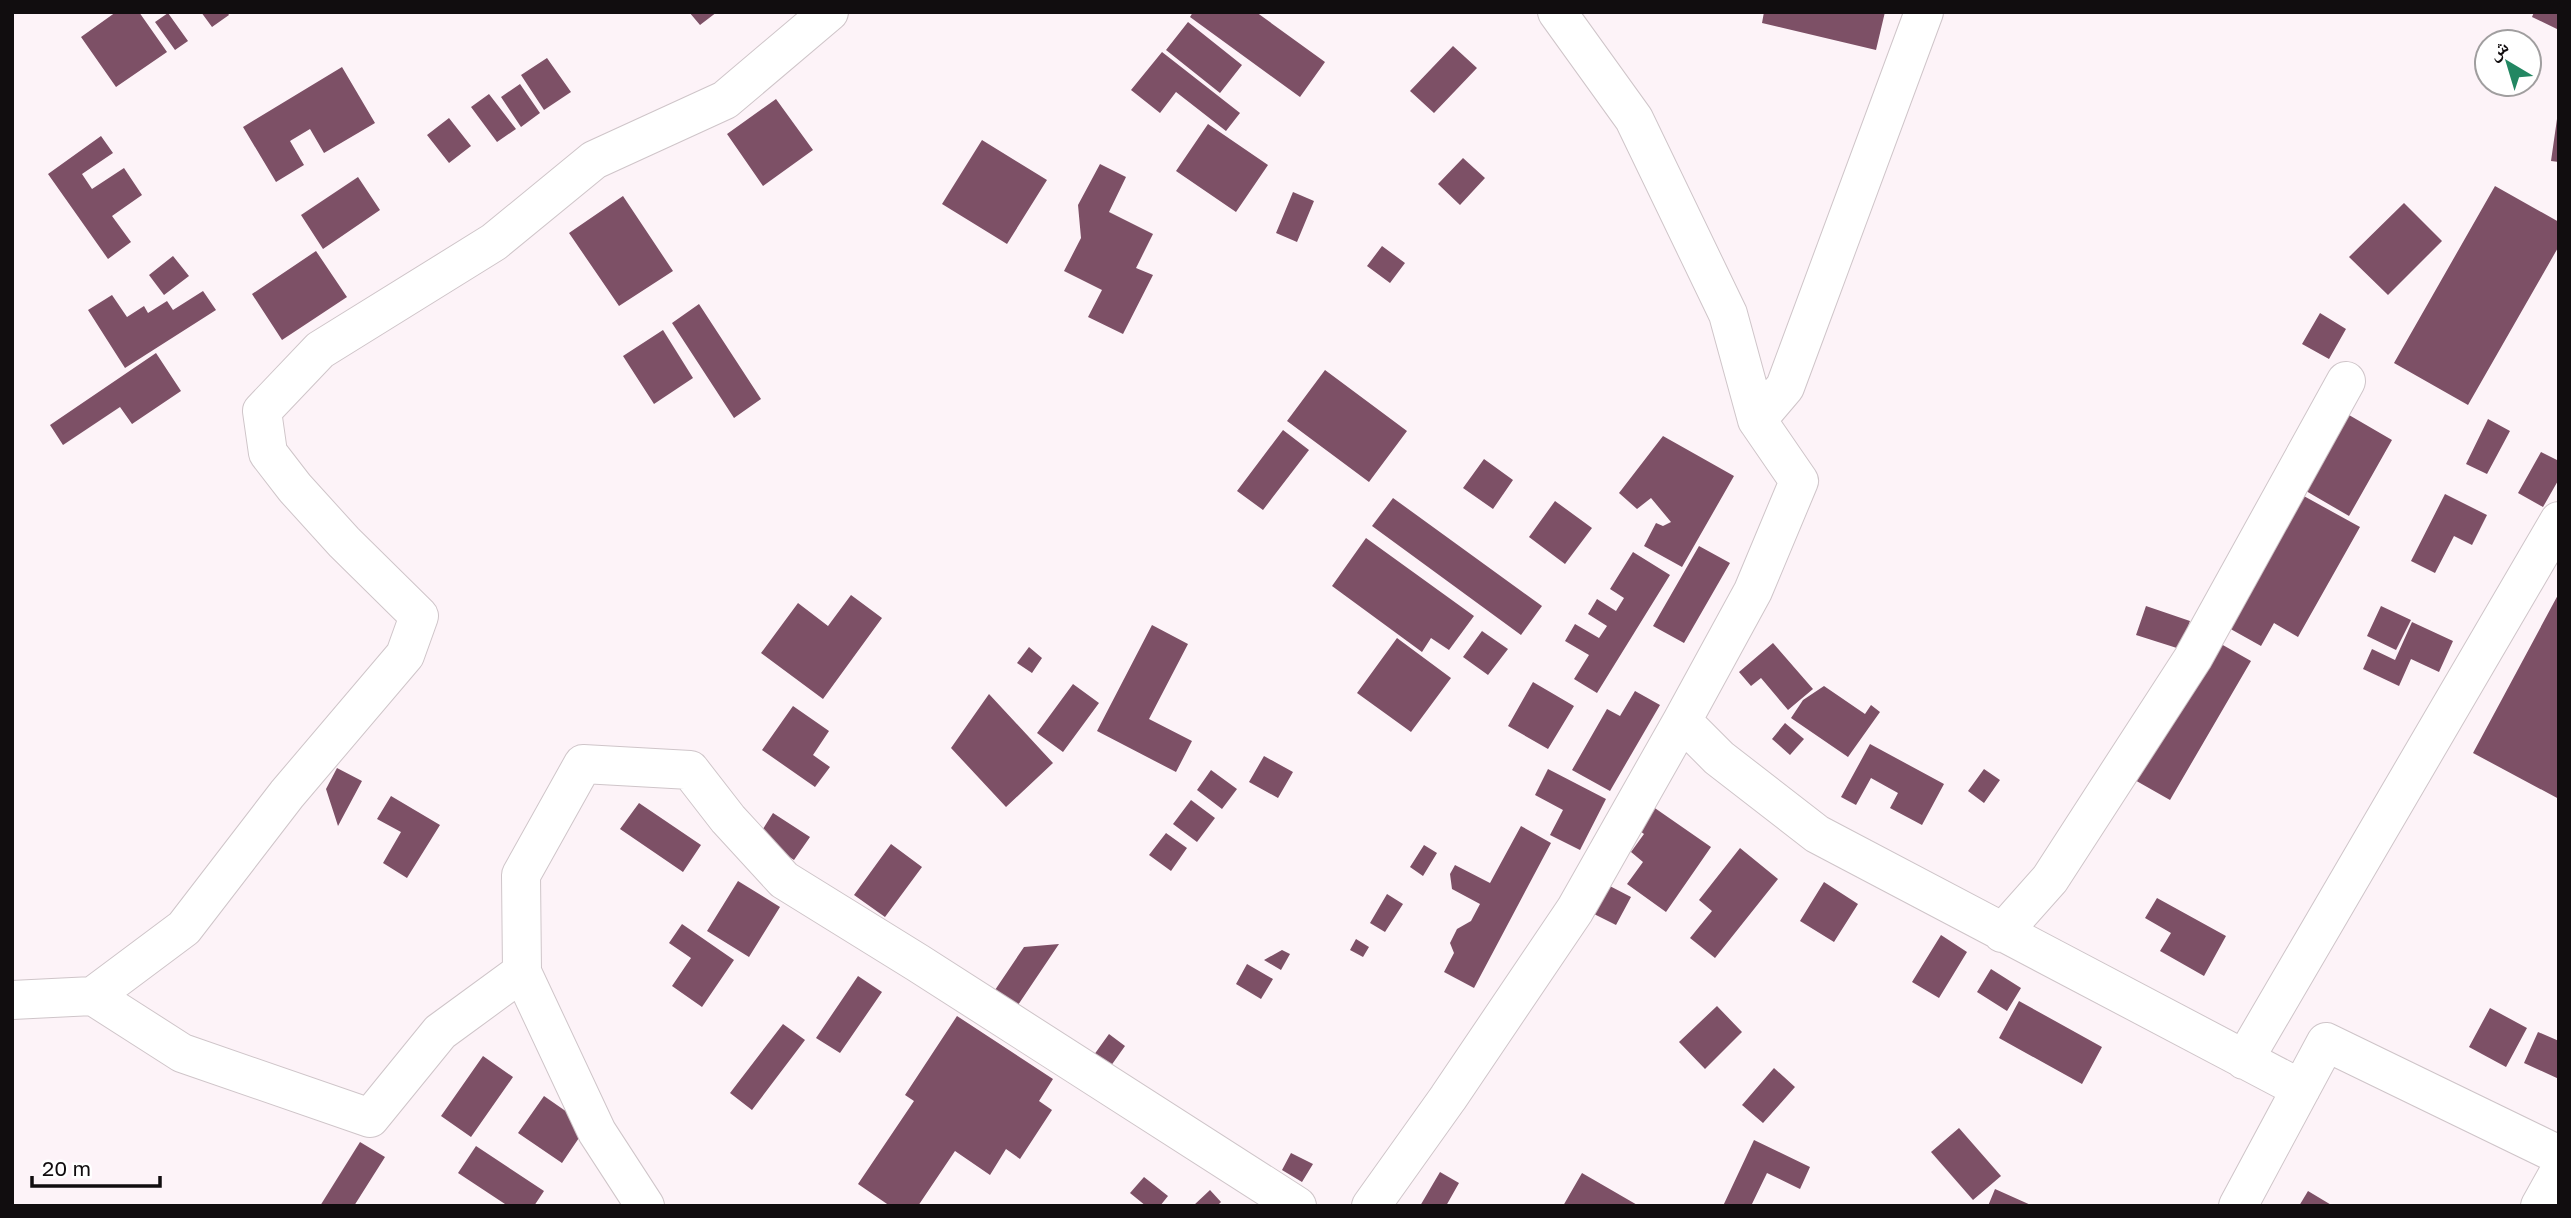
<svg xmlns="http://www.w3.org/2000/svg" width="2571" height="1218" viewBox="0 0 2571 1218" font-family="'Golos Text','Noto Naskh Arabic',sans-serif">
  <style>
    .building { fill: #7d5066 }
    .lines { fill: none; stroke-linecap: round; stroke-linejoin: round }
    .minor-casing { stroke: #cfc5c9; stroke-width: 40 }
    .minor { stroke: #fff; stroke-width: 38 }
  </style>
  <rect width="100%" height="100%" fill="#fdf3f8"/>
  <!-- building -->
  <path class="building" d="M116 12H139L167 52 116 87 81 37Z
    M201 12H227L229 15 212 27Z
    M689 12H717L700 25Z
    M1193 12H1256L1325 62 1300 97 1190 17Z
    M1764 12H1885L1876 50 1762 23Z
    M2534 12H2559V30L2532 17Z
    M168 13 188 41 175 50 155 22Z
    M1188 22 1242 65 1220 93 1166 50Z
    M1453 46 1477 68 1434 113 1410 91Z
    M1162 52 1240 113 1226 131 1176 92 1160 113 1131 90Z
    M547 58 571 92 544 110 521 75Z
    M342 67 375 123 324 153 310 129 290 141 304 165 276 182 243 127Z
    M520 84 540 113 521 127 501 97Z
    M489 94 516 129 497 142 471 107Z
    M776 99 813 150 763 186 727 134Z
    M449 118 471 146 449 163 427 135Z
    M2557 119H2559V162L2551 161Z
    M1208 124 1268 165 1236 212 1176 171Z
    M101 136 113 153 82 174 92 189 124 168 142 195 112 216 131 242 108 259 48 174Z
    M982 140 1047 180 1007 244 942 204Z
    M1463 158 1485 178 1460 205 1438 184Z
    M1100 164 1126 177 1109 212 1153 234 1136 268 1153 275 1123 334 1088 317 1102 290 1064 271 1081 238 1078 205Z
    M358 177 380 210 323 249 301 215Z
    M2495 186 2559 222V246L2468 405 2394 363Z
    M1293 192 1314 201 1297 242 1276 233Z
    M623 196 673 271 619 306 569 233Z
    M2404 203 2442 241 2388 295 2349 257Z
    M1382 246 1405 263 1390 283 1367 266Z
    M316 251 347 297 282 340 252 294Z
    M173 256 189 276 164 295 149 275Z
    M203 291 216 310 125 368 88 310 112 295 127 317 144 306 148 313 167 301 173 310Z
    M699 304 761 399 734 418 672 323Z
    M2320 313 2346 329 2329 359 2302 344Z
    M663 330 693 378 654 404 623 356Z
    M156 353 181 391 132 424 120 407 63 445 50 425Z
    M1325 370 1407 431 1369 482 1287 421Z
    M2349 415 2392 440 2349 516 2306 491Z
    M2488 419 2510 431 2487 474 2466 464Z
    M1283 430 1309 450 1263 510 1237 491Z
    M1663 436 1734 476 1682 567 1644 546 1656 523 1663 526 1671 522 1651 498 1637 509 1619 493Z
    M2541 452 2559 461V479L2543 507 2518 493Z
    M1484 459 1513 480 1493 509 1463 488Z
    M2445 494 2487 515 2472 545 2454 536 2435 573 2411 561Z
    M2302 495 2360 527 2298 637 2274 623 2261 646 2227 627Z
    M1393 498 1542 606 1521 635 1372 526Z
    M1555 501 1592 528 1565 564 1529 537Z
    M1366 538 1474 616 1449 650 1431 638 1422 652 1332 586Z
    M1699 546 1730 563 1684 643 1653 626Z
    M1633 552 1670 575 1597 693 1574 679 1589 655 1565 641 1575 624 1599 638 1607 626 1588 614 1597 599 1616 611 1624 598 1610 589Z
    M2559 593V799L2473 753Z
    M851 595 882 618 823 699 761 653 798 603 828 626Z
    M2146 606 2190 621 2180 649 2136 635Z
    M2381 606 2411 620 2396 650 2367 636Z
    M2412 622 2453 641 2439 672 2411 659 2399 686 2363 669 2372 649 2395 660Z
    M1152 625 1188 644 1149 719 1192 741 1176 772 1097 731Z
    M1482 631 1508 649 1488 675 1463 657Z
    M1397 638 1451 678 1411 732 1357 693Z
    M2214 640 2251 661 2170 800 2133 779Z
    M1773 643 1813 689 1788 710 1761 678 1751 686 1739 672Z
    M1029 647 1042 658 1032 673 1017 663Z
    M1533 682 1574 706 1548 749 1508 726Z
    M1073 684 1099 703 1063 752 1037 733Z
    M1824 686 1865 714 1871 705 1880 712 1848 757 1791 718 1803 700Z
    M1635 691 1660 705 1610 791 1572 770 1607 709 1620 716Z
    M989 694 1053 763 1006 807 951 748Z
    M793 706 829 731 813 755 830 767 815 787 762 750Z
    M1785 723 1804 739 1790 755 1772 739Z
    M1870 744 1944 784 1922 825 1890 808 1898 793 1871 778 1856 805 1841 797Z
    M1264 756 1293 772 1278 798 1249 782Z
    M337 768 362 781 338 826 326 789Z
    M1548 769 1606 799 1580 850 1550 835 1563 810 1535 795Z
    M1984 769 2000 780 1984 803 1968 791Z
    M1211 770 1237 789 1222 809 1197 790Z
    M391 796 440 825 407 878 383 863 401 832 377 819Z
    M1191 800 1215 818 1197 842 1173 824Z
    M639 803 701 845 683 872 620 829Z
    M1649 804 1711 847 1666 912 1627 884 1643 862 1631 852 1644 834 1633 826Z
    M773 813 810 837 794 860 758 837Z
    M1521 826 1551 843 1474 988 1444 972 1454 953 1450 943 1457 929 1471 921 1480 904 1452 889 1450 874 1455 865 1490 883Z
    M1166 833 1187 848 1171 871 1149 855Z
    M891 844 922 867 885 917 854 895Z
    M1424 845 1437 853 1423 876 1410 867Z
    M1740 848 1778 879 1715 958 1690 938 1712 911 1699 900Z
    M738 881 780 907 749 957 707 931Z
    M1824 882 1858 904 1834 942 1800 921Z
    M1604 883 1631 897 1616 925 1588 911Z
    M1387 894 1403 904 1385 932 1370 923Z
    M2157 898 2226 936 2204 976 2160 951 2171 933 2145 918Z
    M682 924 734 960 702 1007 672 986 691 958 669 943Z
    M1941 935 1967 952 1939 998 1912 982Z
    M1356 939 1369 947 1363 957 1350 950Z
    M1059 944 1018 1005 995 990 1024 947Z
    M1282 950 1290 954 1281 970 1264 960Z
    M1247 964 1273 979 1261 999 1236 984Z
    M1991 969 2021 988 2007 1011 1977 992Z
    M858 976 882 992 840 1053 816 1038Z
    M2019 1001 2102 1047 2082 1084 1999 1038Z
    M1717 1006 1742 1032 1705 1069 1679 1042Z
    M2490 1008 2527 1028 2506 1067 2469 1047Z
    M957 1016 1053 1079 1039 1101 1052 1110 1020 1159 1006 1149 990 1175 955 1151 918 1206H890L858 1184 914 1101 905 1095Z
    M783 1024 805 1040 752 1110 730 1093Z
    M2538 1032 2559 1041V1079L2524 1063Z
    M1109 1034 1125 1046 1108 1070 1091 1059Z
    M483 1056 513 1077 471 1137 441 1116Z
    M1774 1068 1795 1087 1763 1123 1742 1105Z
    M544 1096 587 1126 562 1163 518 1133Z
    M1959 1128 2001 1176 1973 1200 1931 1152Z
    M1754 1140 1810 1167 1800 1189 1767 1173 1751 1206H1723Z
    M360 1142 385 1157 354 1206H320Z
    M476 1146 544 1191 534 1206H508L458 1173Z
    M1291 1153 1313 1164 1302 1182 1282 1170Z
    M1440 1172 1459 1183 1446 1206H1420Z
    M1582 1173 1639 1206H1563Z
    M1144 1177 1168 1196 1160 1206H1146L1130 1193Z
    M1995 1189 2033 1206H1988Z
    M1210 1190 1221 1202 1217 1206H1193Z
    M2308 1191 2333 1206H2299Z"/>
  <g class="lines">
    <defs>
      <path id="minor" d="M1557 12 1634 119 1728 314 1757 420 1799 481 1753 591 1682 721 1719 758 1817 834 2301 1089
        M1757 420 1785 387 1924 12
        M2002 933 2050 879 2193 658 2346 381
        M522 972 521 875 583 764 690 770 728 819 784 880 918 963 1297 1206
        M93 996 182 1053 370 1118 440 1032 522 972 597 1132 645 1206
        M12 1000 93 996 184 928 287 794 405 655 419 616 344 542 295 488 268 453 262 411 320 350 494 242 594 160 725 100 829 12
        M2244 1060 2559 521
        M1371 1206 1448 1098 1575 910 1682 721
        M2238 1206 2326 1042 2559 1155
        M2540 1206 2559 1172"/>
    </defs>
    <!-- minor casing -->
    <use href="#minor" class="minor-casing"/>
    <!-- minor -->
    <use href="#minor" class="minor"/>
  </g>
  <!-- border -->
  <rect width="2571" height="1218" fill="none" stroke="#110d0f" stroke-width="28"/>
  <!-- north arrow -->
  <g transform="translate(2508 63) rotate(322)"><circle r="33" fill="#ffffff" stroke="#a09e9f" stroke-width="2"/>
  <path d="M0-5L12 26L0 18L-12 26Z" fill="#238762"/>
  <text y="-10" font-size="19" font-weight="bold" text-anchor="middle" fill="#110d0f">ش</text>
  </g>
  <!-- scale -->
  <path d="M32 1176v10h128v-10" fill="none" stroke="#110d0f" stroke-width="3.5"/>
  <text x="42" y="1176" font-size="21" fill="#110d0f" stroke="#ffffff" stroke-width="5" paint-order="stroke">20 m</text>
</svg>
